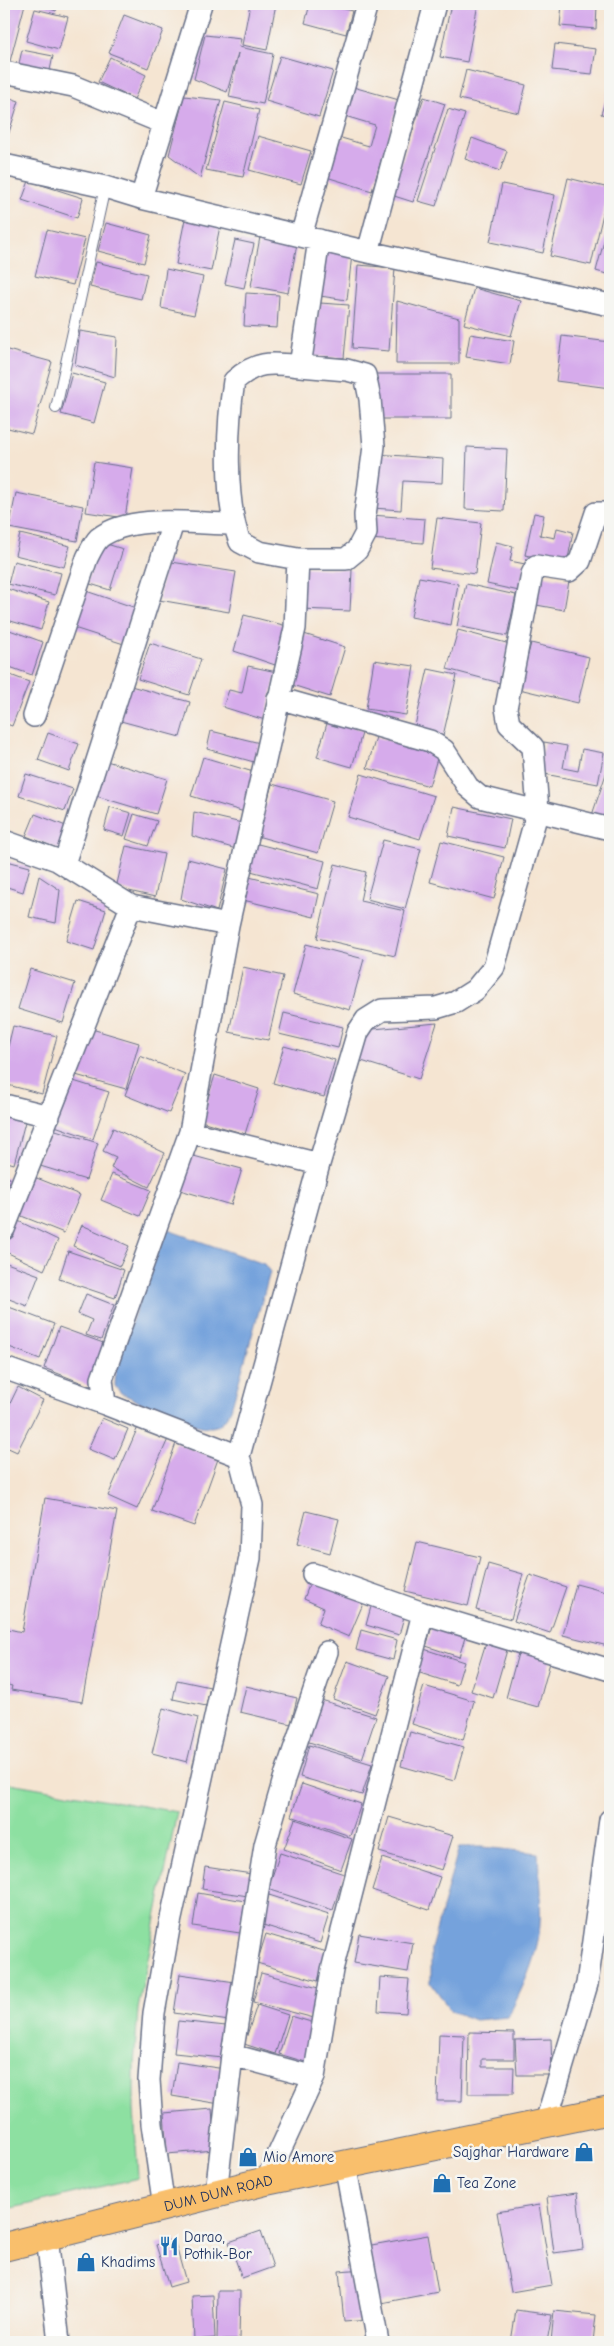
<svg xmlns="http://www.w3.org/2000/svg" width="614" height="2346" viewBox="0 0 614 2346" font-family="'Comic Neue',sans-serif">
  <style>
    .green { fill: #8de0a1; stroke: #548880 }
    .water { fill: #74a2dc; stroke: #48689d }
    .building { fill: #d6abeb }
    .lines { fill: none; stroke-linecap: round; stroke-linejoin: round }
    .lane-casing { stroke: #676f87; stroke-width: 12 }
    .street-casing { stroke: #676f87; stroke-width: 24 }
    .primary-casing { stroke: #676f87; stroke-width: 30 }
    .lane { stroke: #fff; stroke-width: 10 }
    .street { stroke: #fff; stroke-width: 21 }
    .primary { stroke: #f9bf6c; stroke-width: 28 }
    .labels { text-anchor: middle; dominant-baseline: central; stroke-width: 5; stroke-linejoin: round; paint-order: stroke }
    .poi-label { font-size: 15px; fill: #1b2f5e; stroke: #f6f6f2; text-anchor: start }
    .street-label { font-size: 15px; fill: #1b2f5e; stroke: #f6f6f2 }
  </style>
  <rect width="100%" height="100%" fill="#f6f6f2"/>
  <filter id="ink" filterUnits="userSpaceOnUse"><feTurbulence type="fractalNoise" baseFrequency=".02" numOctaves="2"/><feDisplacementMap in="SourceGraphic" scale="10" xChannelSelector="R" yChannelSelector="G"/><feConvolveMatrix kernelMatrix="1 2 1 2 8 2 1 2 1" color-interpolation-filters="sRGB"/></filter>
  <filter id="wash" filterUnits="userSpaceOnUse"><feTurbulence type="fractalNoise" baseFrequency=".0096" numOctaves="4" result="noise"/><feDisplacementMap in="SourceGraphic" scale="20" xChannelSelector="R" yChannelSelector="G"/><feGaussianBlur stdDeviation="1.12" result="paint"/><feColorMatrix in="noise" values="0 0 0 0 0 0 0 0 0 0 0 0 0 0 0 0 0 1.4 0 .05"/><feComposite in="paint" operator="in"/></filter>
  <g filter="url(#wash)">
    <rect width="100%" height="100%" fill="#f5e5d2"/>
    <!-- green -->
    <path class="green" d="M4 1782 177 1812 138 2009 134 2065V2109L138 2178 4 2210Z"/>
    <!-- water -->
    <path class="water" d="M165 1229 264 1264 270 1272 231 1409C227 1416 224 1423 216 1426 198 1433 141 1402 121 1393L115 1386 116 1366Z
      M459 1847H482L538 1853C539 1882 544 1922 536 1949 530 1973 519 1995 508 2017L475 2020 451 2011 431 1983V1949Z"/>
    <g id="blocks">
      <!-- building -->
      <path class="building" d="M4 4H25L9 65 4 63Z
        M36 4H58L56 11Z
        M250 4H276L267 50 242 45Z
        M310 4H323L352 11 346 34 305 23Z
        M451 4H478L467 62 440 57Z
        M562 4H597L596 29 560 26Z
        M35 9 68 17 59 50 26 41Z
        M124 15 163 30 148 68 109 53Z
        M205 35 241 39 239 47 273 54 263 104 229 97 238 53 227 92 194 79Z
        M555 44 596 49 592 74 552 70Z
        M22 50 53 56 49 75 18 68Z
        M280 56 333 71 319 117 266 101Z
        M110 57 146 75 134 99 98 82Z
        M466 70 526 85 519 113 459 99Z
        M346 85 399 100 372 191 320 175 331 135 369 146 375 125 338 114Z
        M610 85V116L601 114Z
        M4 96 19 101 4 148Z
        M184 96 221 100 200 178 169 155Z
        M424 97 445 104 413 202 391 195Z
        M225 102 259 110 243 177 206 170Z
        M448 109 465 114 436 206 418 201Z
        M258 136 311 151 301 184 249 170Z
        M472 138 507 151 500 171 465 159Z
        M568 178 609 188 591 265 550 256Z
        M29 181 83 198 77 218 22 200Z
        M502 184 555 195 543 253 490 242Z
        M185 219 220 226 211 271 176 264Z
        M610 219V275L596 271Z
        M106 223 151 235 144 263 98 251Z
        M47 230 85 239 73 285 35 276Z
        M260 237 297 244 288 293 251 286Z
        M235 240 254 244 244 288 225 284Z
        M323 250 352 254 347 300 320 296Z
        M96 262 147 274 141 299 90 287Z
        M358 265 395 268 389 351 352 348Z
        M166 269 203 277 194 315 161 308Z
        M474 288 521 301 511 336 464 324Z
        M246 293 279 295 277 328 244 326Z
        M397 301 459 318V364H396Z
        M320 303 349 305 344 358 312 356Z
        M80 331 117 337 115 377 75 365Z
        M470 334 514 341 510 364 466 357Z
        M562 336 610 342V388L556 381Z
        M4 349 52 362 32 434 4 427Z
        M72 373 105 382 94 423 61 414Z
        M374 374H451V419H374Z
        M467 447 507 449 504 511 465 509Z
        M377 454 443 459 442 483 403 481 401 510 373 508Z
        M94 462 133 468 125 518 86 512Z
        M16 493 83 506 77 541 9 528Z
        M534 513 544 515 540 535 555 538 557 528 573 532 567 564 525 555Z
        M371 515 425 519 423 543 369 539Z
        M437 518 481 523 475 574 430 568Z
        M20 534 70 546 64 567 15 555Z
        M100 542 123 549 110 590 87 583Z
        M496 542 513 546 510 561 525 564 519 591 487 584Z
        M14 561 61 573 55 595 8 584Z
        M165 561 236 572 229 612 159 600Z
        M302 567 352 570 350 611 300 609Z
        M536 574 569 581 564 610 531 604Z
        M419 577 458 584 451 625 411 617Z
        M466 584 516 595 507 636 457 626Z
        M4 588 49 602 41 630 4 619Z
        M86 591 142 610 130 646 74 628Z
        M244 615 291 627 281 667 234 651Z
        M4 628 43 642 32 675 4 665Z
        M458 630 510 644 500 683 447 669Z
        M304 634 345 647 330 697 289 684Z
        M150 643 201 659 189 695 138 679Z
        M531 643 589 657 578 703 519 689Z
        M374 660 414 666 406 715 366 709Z
        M248 666 277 672 265 720 223 707 229 690 242 693Z
        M428 669 457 675 443 736 414 730Z
        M5 673 29 682 12 726 4 723Z
        M127 685 190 702 180 737 117 720Z
        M328 720 363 730 352 767 317 757Z
        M211 731 260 743 254 762 207 749Z
        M48 733 79 744 69 771 38 760Z
        M376 737 438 755 429 786 367 768Z
        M544 742 567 746 563 768 578 771 582 749 604 753 598 784 539 773Z
        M203 757 260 774 248 813 191 796Z
        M103 760 167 779 156 814 93 795Z
        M608 768 610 769V821L592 815Z
        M26 774 73 789 65 811 19 796Z
        M361 774 434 796 420 839 348 817Z
        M272 784 333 801 318 853 257 836Z
        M110 807 131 813 124 836 104 830Z
        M454 807 511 819 505 848 448 836Z
        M194 812 242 823 236 849 192 836Z
        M35 814 71 828 62 850 26 836Z
        M134 814 157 821 148 846 126 839Z
        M383 840 421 849 405 909 367 899Z
        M441 841 504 857 494 899 430 882Z
        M254 843 325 861 318 889 247 870Z
        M126 846 164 854 155 897 116 888Z
        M188 859 227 869 217 911 181 899Z
        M7 861 30 867 23 892 4 886V871Z
        M335 864 366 872 360 901 405 911 395 956 317 938Z
        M39 876 60 890 56 923 29 917Z
        M249 877 319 894 314 917 243 900Z
        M78 901 106 910 94 950 66 941Z
        M306 944 364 959 350 1010 293 994Z
        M243 967 283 976 268 1040 229 1032Z
        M30 969 75 983 63 1023 18 1009Z
        M284 1013 343 1027 338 1048 279 1034Z
        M437 1023 419 1079 355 1059 363 1030Z
        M13 1026 57 1036 42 1094 4 1084V1063Z
        M85 1027 139 1043 126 1089 72 1074Z
        M284 1046 335 1060 324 1097 273 1083Z
        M140 1056 185 1074 169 1113 125 1095Z
        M215 1075 259 1089 245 1134 201 1121Z
        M67 1079 109 1092 93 1139 52 1125Z
        M4 1112 26 1118 14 1164 4 1161Z
        M49 1128 98 1143 86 1180 37 1165Z
        M113 1128 165 1153 149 1187 111 1168 116 1157 103 1151Z
        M190 1155 242 1169 231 1205 180 1190Z
        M112 1174 151 1190 140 1216 101 1200Z
        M29 1175 80 1195 64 1233 14 1213Z
        M4 1177 10 1178 4 1196Z
        M12 1218 58 1240 44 1270 4 1251V1235Z
        M82 1225 129 1246 120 1266 73 1246Z
        M68 1251 124 1270 115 1298 59 1279Z
        M4 1262 39 1275 27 1306 4 1297Z
        M86 1294 114 1305 101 1340 86 1335 92 1320 78 1314Z
        M9 1307 54 1324 40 1359 4 1345V1320Z
        M59 1327 106 1344 90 1386 44 1368Z
        M18 1387 43 1400 17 1452 4 1446V1416Z
        M102 1418 128 1429 115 1460 88 1449Z
        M138 1427 168 1439 137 1509 108 1496Z
        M176 1443 218 1459 194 1526 152 1511Z
        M45 1498 117 1511 82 1702 11 1690 12 1686 4 1684V1628L22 1632Z
        M306 1511 339 1519 330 1553 297 1544Z
        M417 1542 480 1557 468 1606 405 1591Z
        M488 1564 523 1574 511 1619 476 1610Z
        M530 1575 566 1587 550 1633 514 1621Z
        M312 1577 365 1599 349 1637 318 1624 324 1608 304 1599Z
        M576 1584 610 1593V1637L608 1646 563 1635Z
        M372 1603 405 1613 399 1635 366 1625Z
        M434 1620 467 1631 459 1657 426 1646Z
        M361 1630 397 1640 393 1660 356 1650Z
        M488 1636 509 1643 493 1698 471 1691Z
        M520 1646 552 1655 538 1707 506 1698Z
        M424 1649 464 1662 457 1685 417 1672Z
        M347 1661 389 1676 375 1714 333 1699Z
        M177 1680 210 1687 206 1706 173 1699Z
        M246 1686 297 1698 291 1724 240 1712Z
        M424 1686 474 1701 463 1740 412 1724Z
        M318 1699 376 1717 362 1759 306 1741Z
        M163 1708 198 1718 187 1762 152 1753Z
        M410 1732 464 1747 454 1781 401 1766Z
        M309 1745 372 1764 362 1795 300 1777Z
        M302 1784 361 1804 350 1836 291 1816Z
        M389 1817 453 1836 442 1870 379 1852Z
        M295 1819 352 1839 341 1870 284 1849Z
        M280 1853 344 1874 333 1910 268 1889Z
        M382 1858 440 1877 429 1910 372 1890Z
        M205 1867 252 1874 248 1896 202 1889Z
        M198 1893 245 1901 240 1933 193 1926Z
        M269 1895 329 1914 320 1943 260 1924Z
        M266 1934 327 1952 318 1981 257 1963Z
        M359 1934 413 1943 408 1972 354 1963Z
        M261 1973 326 1990 318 2019 253 2002Z
        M180 1974 235 1982 229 2021 174 2013Z
        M380 1977 409 1979 406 2013 378 2011Z
        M257 2005 288 2015 275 2054 244 2044Z
        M291 2016 321 2025 309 2063 279 2054Z
        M178 2021 226 2026 223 2058 174 2053Z
        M469 2032 514 2033V2059H482V2067H514L513 2094H468Z
        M439 2034 464 2035 462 2101H437Z
        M551 2039 552 2075H517L515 2040Z
        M177 2062 225 2069 220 2104 172 2096Z
        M212 2109 215 2150 167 2154 164 2113Z
        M577 2193 583 2249 554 2253 547 2197Z
        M539 2205 552 2285 511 2292 497 2212Z
        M261 2231 273 2267 242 2278 229 2242Z
        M428 2235 438 2292 376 2304 366 2246Z
        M174 2239 186 2282 169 2287 156 2245Z
        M363 2269 368 2320 344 2322 339 2271Z
        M218 2291H240L239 2340H217Z
        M213 2295 215 2338 194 2340 192 2296Z
        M516 2310 552 2315 547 2342H511Z
        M554 2311 596 2315 593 2342H551Z"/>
    </g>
  </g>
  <g filter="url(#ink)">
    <use href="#blocks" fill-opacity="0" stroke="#676f87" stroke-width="1"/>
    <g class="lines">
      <defs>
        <path id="lane" d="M56 408 105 187"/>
        <path id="street" d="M4 72 73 86 163 123
          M4 165 105 187 141 198 368 252 610 305
          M141 198 201 4
          M301 236 367 4
          M368 252 435 4
          M298 559H346L357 550 366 533 365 515 374 446 370 399 365 375 347 370 300 366
          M278 698 430 741 444 750 468 787 480 797 610 829
          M34 716 87 558C90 552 94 543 99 538 132 513 194 524 233 524
          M4 841 57 860 131 906 228 925
          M64 864 173 523
          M4 1105 49 1116
          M190 1132 319 1164
          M4 1229 131 906
          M4 1368 105 1404
          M239 1456 105 1404 102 1379 190 1132 228 925 295 628 298 559 259 552 240 542C224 501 227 425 234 381 257 360 272 363 300 366L319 240
          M313 1574 423 1613 610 1670
          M232 2055 314 2077
          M546 2122 587 1984 610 1820
          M345 2164 378 2342
          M266 2181 314 2077 332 1970 423 1613
          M216 2193 232 2055 265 1845 284 1779 327 1652
          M164 2207 152 2124 149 2080 154 2013 170 1923 250 1558 252 1505 239 1456 319 1164 358 1032 366 1020 382 1010 436 1008 456 1002 475 990 494 967 538 810 533 747 509 724 506 708 532 574 536 566 569 571 580 561 596 513H610
          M47 2237 59 2342"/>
        <g id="primary">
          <path id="s1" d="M4 2247 266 2181 610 2110"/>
        </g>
      </defs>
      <!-- lane casing -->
      <use href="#lane" class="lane-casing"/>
      <!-- street casing -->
      <use href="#street" class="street-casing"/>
      <!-- primary casing -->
      <use href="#primary" class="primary-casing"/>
      <!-- lane -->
      <use href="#lane" class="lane"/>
      <!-- street -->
      <use href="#street" class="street"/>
      <!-- primary -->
      <use href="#primary" class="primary"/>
    </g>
  </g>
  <!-- icons -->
  <defs>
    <symbol id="shop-bare" viewBox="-9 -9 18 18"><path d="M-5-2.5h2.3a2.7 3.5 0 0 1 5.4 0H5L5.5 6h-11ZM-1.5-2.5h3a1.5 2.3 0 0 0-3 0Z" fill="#1f6fb2" stroke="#f6f6f2" stroke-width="2.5" paint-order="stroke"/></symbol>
    <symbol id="restaurant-bare" viewBox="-9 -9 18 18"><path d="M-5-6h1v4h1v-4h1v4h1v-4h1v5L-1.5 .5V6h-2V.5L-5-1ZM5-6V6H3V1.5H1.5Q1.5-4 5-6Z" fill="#1f6fb2" stroke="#f6f6f2" stroke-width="2.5" paint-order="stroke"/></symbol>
  </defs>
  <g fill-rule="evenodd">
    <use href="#shop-bare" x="570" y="2138" width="28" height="28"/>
    <use href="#shop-bare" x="234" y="2143" width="28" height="28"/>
    <use href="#shop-bare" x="428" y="2169" width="28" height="28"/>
    <use href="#restaurant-bare" x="155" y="2232" width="28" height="28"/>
    <use href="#shop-bare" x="72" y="2248" width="28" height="28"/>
  </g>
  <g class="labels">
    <!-- poi labels -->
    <g class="poi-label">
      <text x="569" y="2152" text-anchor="end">Sajghar Hardware</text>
      <text x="263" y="2157">Mio Amore</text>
      <text x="457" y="2183">Tea Zone</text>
      <text x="184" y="2237">Darao,<tspan x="184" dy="17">Pothik-Bor</tspan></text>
      <text x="101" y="2262">Khadims</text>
    </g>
    <!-- street labels -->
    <g class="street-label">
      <text stroke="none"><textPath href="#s1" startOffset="221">DUM DUM ROAD</textPath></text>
    </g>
  </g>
  <!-- margin -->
  <rect width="614" height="2346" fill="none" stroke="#f6f6f2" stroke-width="20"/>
</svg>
